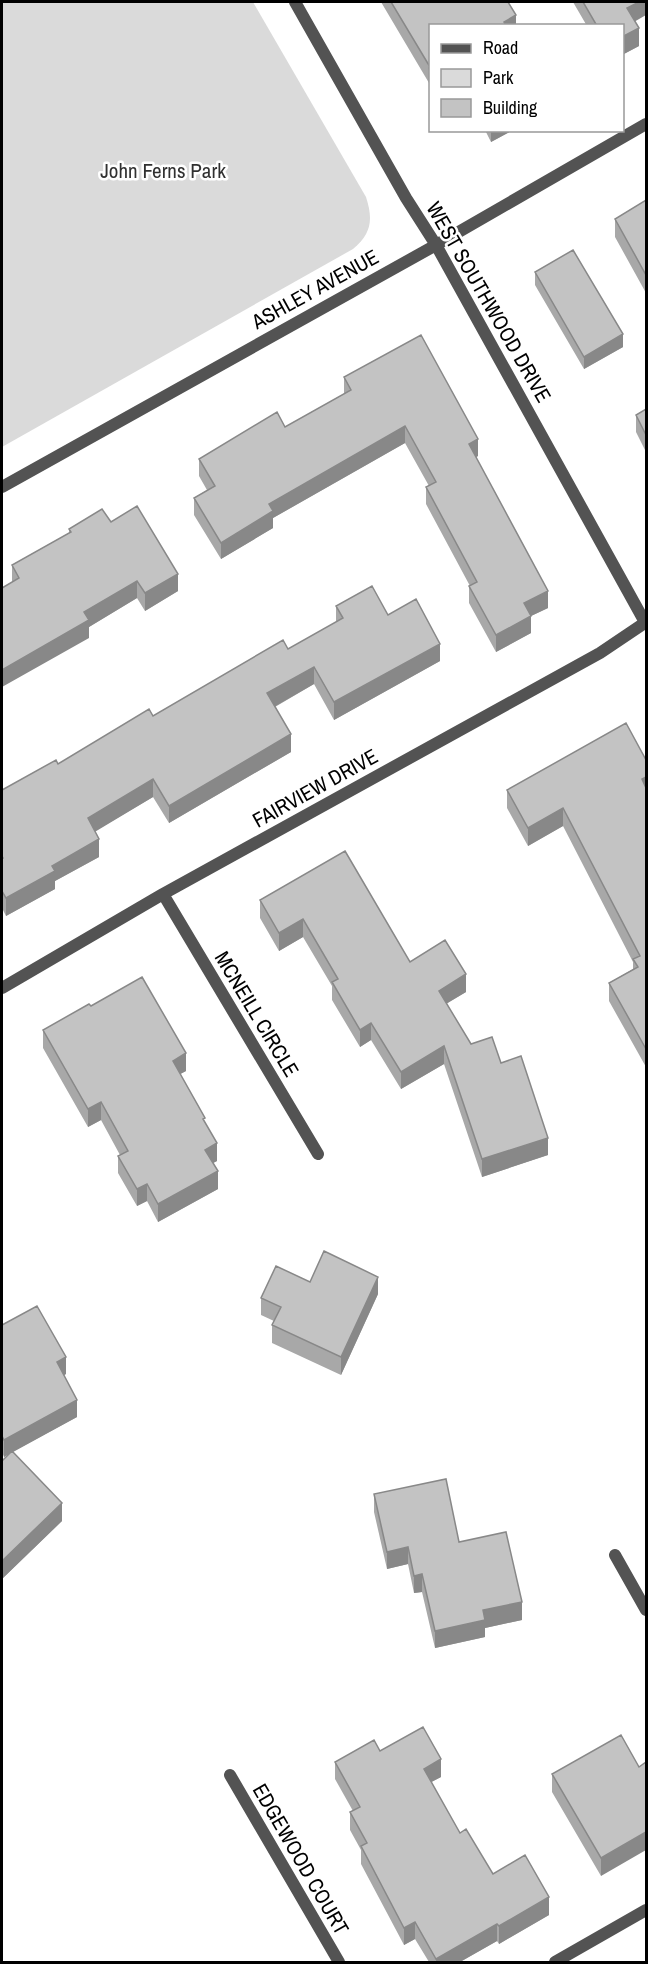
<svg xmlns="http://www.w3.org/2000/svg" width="648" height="1964" viewBox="0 0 648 1964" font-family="'Archivo Narrow',sans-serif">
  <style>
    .green { fill: #dadada }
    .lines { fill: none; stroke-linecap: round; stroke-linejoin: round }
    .street { stroke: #535353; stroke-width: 12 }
    .wall { fill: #a8a8a8 }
    .shaded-wall { fill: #888 }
    .building { fill: #c3c3c3; stroke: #888; stroke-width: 1.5 }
    .labels { text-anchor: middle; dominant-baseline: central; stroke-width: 5; stroke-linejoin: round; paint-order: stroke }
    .park-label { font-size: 21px; fill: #313131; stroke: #fff }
    .street-label { font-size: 21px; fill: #000; stroke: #fff }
  </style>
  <rect width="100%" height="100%" fill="#fff"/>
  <!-- green -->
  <path class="green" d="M2 2H253L366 197C373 219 372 233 353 249L2 447Z"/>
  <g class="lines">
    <!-- street -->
    <path class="street" d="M295 2 406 198 436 245 646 624
      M2 487 436 245 646 124
      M163 894 318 1154
      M2 988 163 894 600 653 646 622
      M615 1555 646 1610
      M230 1775 339 1962
      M555 1962 646 1910"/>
  </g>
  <!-- wall -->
  <path class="wall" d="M381 2H508L516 26H430V89L429 86V83Z
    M573 2H646L635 21 639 46 622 55V26H587Z
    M485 130H513L491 142Z
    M646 200V293L615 237V219Z
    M535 272 623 347 584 369 535 285Z
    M344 377 478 456 476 457 548 608 531 616V633L496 652 469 603V586H470L426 504V487L429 486 405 443 273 518V528L221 559 194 515V498L207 490 199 476V459L285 427 344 394Z
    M646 409V452L636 432V415Z
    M111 522 178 591 145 611 137 598 89 627V638L12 582V565L69 533V529Z
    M336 606 388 615 440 661 334 720 314 684 275 707 291 752 169 823 153 797 95 831 99 857 55 881V889L6 916 2 908V790L58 764 288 649 336 622Z
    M646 760V1067L609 1001V983L633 969V962L563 826 528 846 507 808V790Z
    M260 900 410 962 466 992 446 1004 471 1044 501 1063 548 1155 482 1177 444 1064 401 1089 371 1040 360 1047 332 1000V986L303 937 279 951 260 918Z
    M91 1006 186 1071 180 1074 205 1123 217 1161 213 1163 218 1189 158 1222 147 1201 137 1206 118 1173V1156L120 1155 101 1120 88 1127 43 1048V1030Z
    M378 1294 341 1375 272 1343V1325L274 1321 261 1315V1298Z
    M2 1325 66 1374 64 1375 77 1417 12 1452 62 1521 2 1579V1461L8 1454 4 1457 2 1452Z
    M374 1494 459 1542 522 1620 485 1628V1637L435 1648 422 1592 414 1593 408 1564 387 1569 374 1512Z
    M380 1751 441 1777 431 1782 460 1833 493 1874 549 1915 499 1944 497 1941 460 1962H429L415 1939 404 1945 361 1864V1850L350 1830V1812L353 1811 335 1779V1762Z
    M639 1767 601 1876 552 1792V1774Z"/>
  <!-- shaded-wall -->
  <path class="shaded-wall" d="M639 2H646V15L627 26V8Z
    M516 15V26H504V22Z
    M639 28V46L622 55V37Z
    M491 130H513L491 142Z
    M623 334V347L584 369V357Z
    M405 426V443L273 518V528L221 559V543L269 504Z
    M478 439V456L469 461V444Z
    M178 574V591L145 611V593Z
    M137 581V598L89 627V638L2 687V670L84 612Z
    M548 591V608L531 616V633L496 652V635L524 603Z
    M440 644V661L334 720V702Z
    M314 667V684L267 711V693Z
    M291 734V752L169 823V806Z
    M646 777V794L642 779Z
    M153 779V797L88 836V818Z
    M563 808V826L528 846V828Z
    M99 839V857L55 881V889L6 916V898L52 866Z
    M303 919V937L279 951V933Z
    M466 974V992L439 1008V991Z
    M371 1023V1040L360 1047V1030Z
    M444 1046V1064L401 1089V1072Z
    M186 1053V1071L173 1078V1061Z
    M101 1102V1120L88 1127V1109Z
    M548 1138V1155L482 1177V1159Z
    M217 1143V1161L205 1167V1150Z
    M218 1171V1189L158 1222V1204Z
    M147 1184V1201L137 1206V1189Z
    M378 1277V1294L341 1375V1357Z
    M66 1357V1374L57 1379V1362Z
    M77 1400V1417L4 1457V1440Z
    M62 1503V1521L2 1579V1561Z
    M408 1547V1564L387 1569V1552Z
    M422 1574V1592L414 1593V1576Z
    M522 1602V1620L485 1628V1637L435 1648V1631L483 1610Z
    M441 1759V1777L424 1786V1769Z
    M646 1832V1850L601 1876V1858Z
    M549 1897V1915L499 1944V1926Z
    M415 1922V1939L404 1945V1928Z
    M497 1924V1941L460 1962H436V1959Z"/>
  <!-- building -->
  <path class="building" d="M391 2H508L516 15 504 22 506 26H430V71L429 68 430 67Z
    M583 2H639L627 8 639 28 622 37V26H597Z
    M646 200V275L615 219Z
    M573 250 623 334 584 357 535 272Z
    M421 335 478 439 469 444 548 591 524 603 531 616 496 635 469 586 477 582 426 487 436 482 405 426 269 504 273 511 221 543 194 498 215 486 199 459 277 412 285 427 351 390 344 377Z
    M646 409V435L636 415Z
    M137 506 178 574 145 593 137 581 84 612 89 620 2 670V588L19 578 12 565 71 532 69 529 102 509 111 522Z
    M372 586 388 615 416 599 440 644 334 702 314 667 267 693 291 734 169 806 153 779 88 818 99 839 52 866 55 871 6 898 2 891V859L3 858 2 856V790L56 760 58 764 149 709 153 716 283 640 288 649 343 618 336 606Z
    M626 723 646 760V777L642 779 646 788V1049L609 983 638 967 633 959 640 956 563 808 528 828 507 790Z
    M345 851 410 962 445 940 466 974 439 991 471 1044 492 1037 501 1063 521 1056 548 1138 482 1159 444 1046 401 1072 371 1023 360 1030 332 982 338 979 303 919 279 933 260 900Z
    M142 977 186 1053 173 1061 205 1118 203 1119 217 1143 205 1150 218 1171 158 1204 147 1184 137 1189 118 1156 128 1151 101 1102 88 1109 43 1030 89 1004 91 1006Z
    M324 1251 378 1277 341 1357 272 1325 281 1307 261 1298 276 1266 310 1282Z
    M37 1306 66 1357 57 1362 77 1400 4 1440 2 1436V1325Z
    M12 1451 62 1503 2 1561V1461Z
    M446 1479 459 1542 506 1532 522 1602 483 1610 485 1620 435 1631 422 1574 414 1576 408 1547 387 1552 374 1494Z
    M423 1727 441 1759 424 1769 460 1833 466 1829 493 1874 525 1855 549 1897 499 1926 497 1924 436 1959 415 1922 404 1928 361 1846 367 1843 350 1812 360 1807 335 1762 374 1740 380 1751Z
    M621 1735 639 1767 646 1762V1832L601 1858 552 1774Z"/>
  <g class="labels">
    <!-- park labels -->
    <g class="park-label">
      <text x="163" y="170">John Ferns Park</text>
    </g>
    <!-- street labels -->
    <g class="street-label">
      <text transform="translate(315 289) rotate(-29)">ASHLEY AVENUE</text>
      <text transform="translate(489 302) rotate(60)">WEST SOUTHWOOD DRIVE</text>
      <text transform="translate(315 788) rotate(-29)">FAIRVIEW DRIVE</text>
      <text transform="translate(257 1014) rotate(59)">MCNEILL CIRCLE</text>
      <text transform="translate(301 1859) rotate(60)">EDGEWOOD COURT</text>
    </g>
  </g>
  <!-- border -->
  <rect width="648" height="1964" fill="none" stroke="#000000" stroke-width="6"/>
  <!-- legend -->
  <rect x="429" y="24" width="195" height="108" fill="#ffffff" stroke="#999999" stroke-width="1.5"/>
  <rect x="441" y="44" width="30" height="9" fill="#535353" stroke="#999999" stroke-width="1.5"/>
  <text x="483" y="54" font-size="18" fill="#000000">Road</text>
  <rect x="441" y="69" width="30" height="18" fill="#dadada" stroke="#999999" stroke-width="1.5"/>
  <text x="483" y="84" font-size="18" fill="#000000">Park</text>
  <rect x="441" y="99" width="30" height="18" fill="#c3c3c3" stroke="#999999" stroke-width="1.5"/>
  <text x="483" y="114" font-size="18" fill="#000000">Building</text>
</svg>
